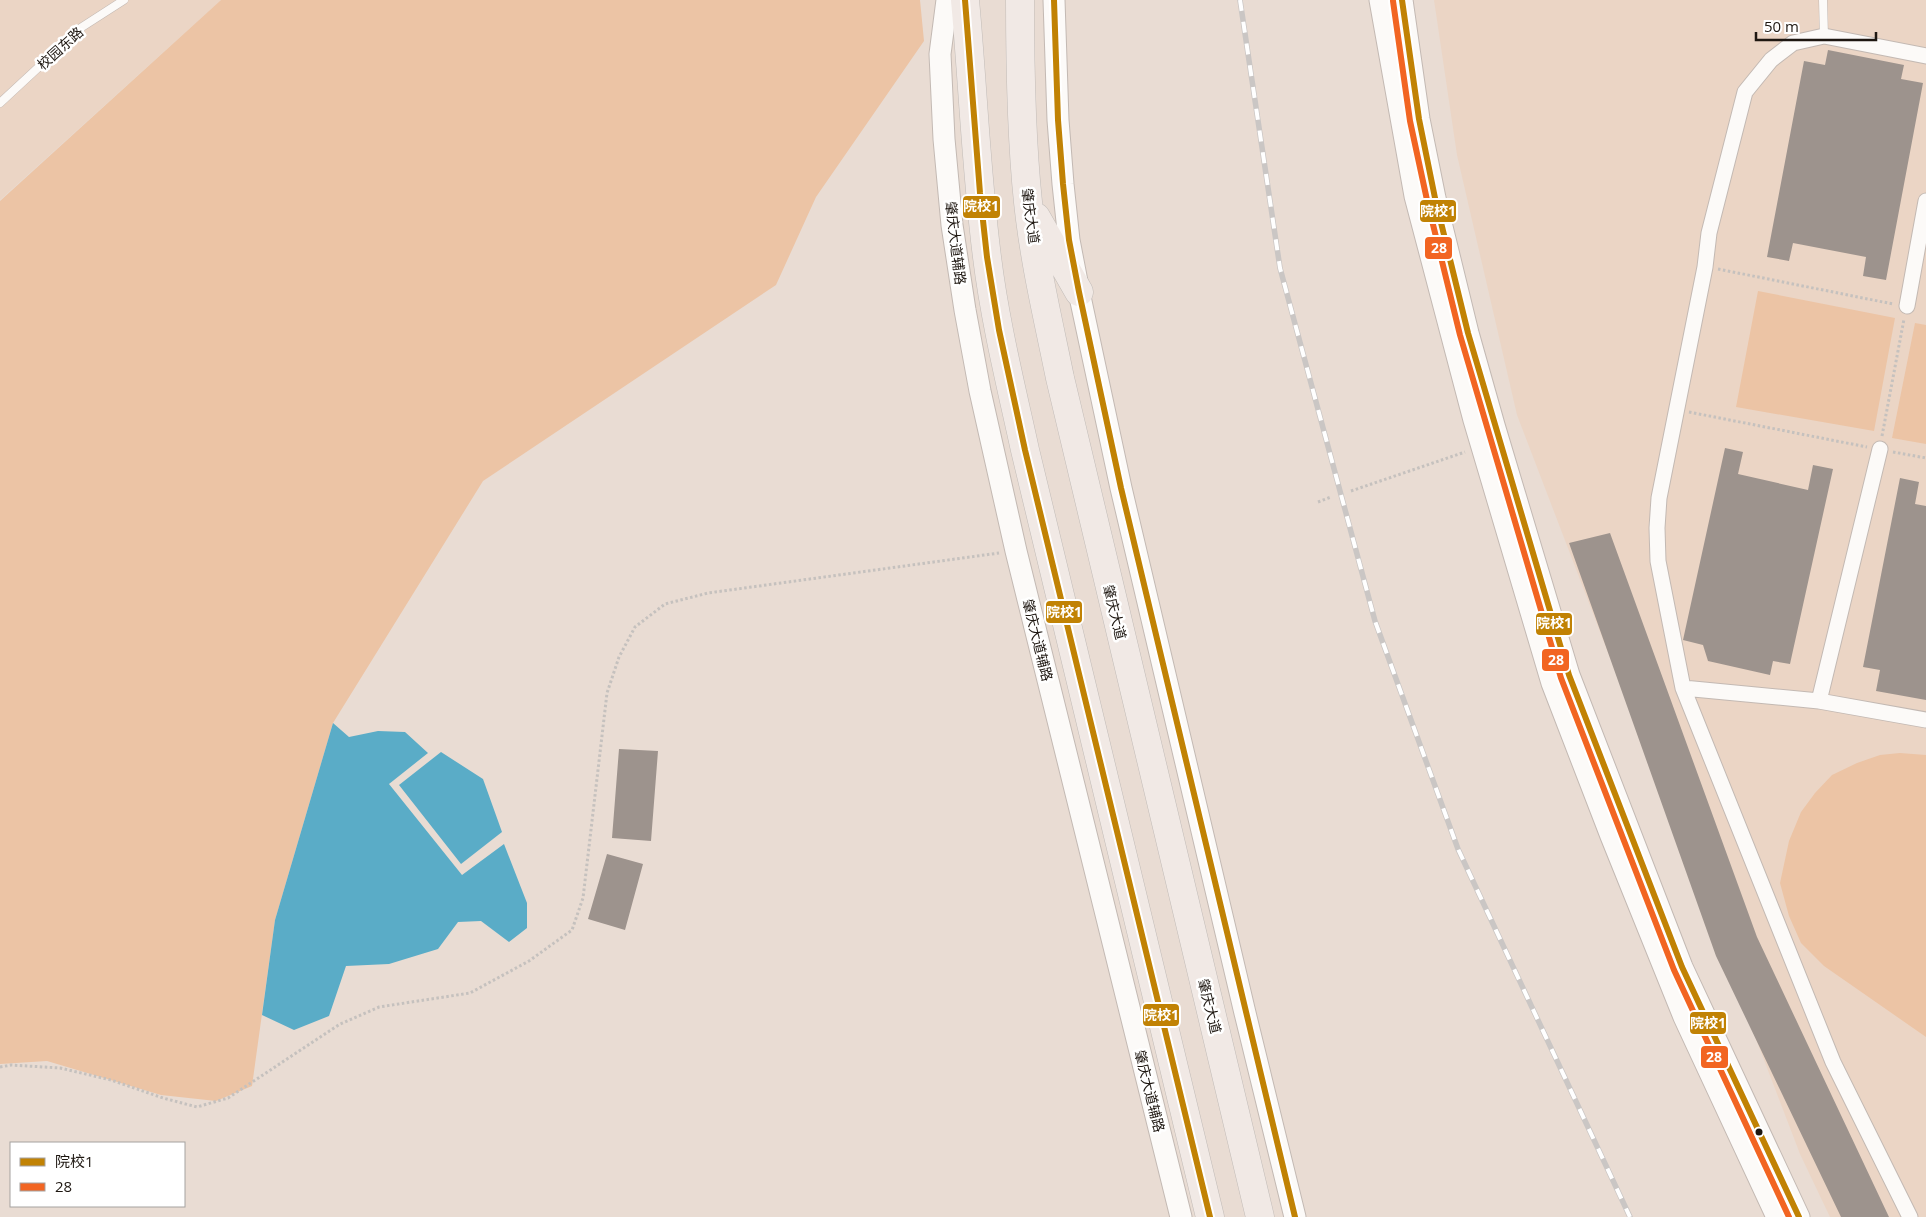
<svg xmlns="http://www.w3.org/2000/svg" width="1926" height="1217" viewBox="0 0 1926 1217" font-family="'Open Sans','Noto Sans SC',sans-serif">
  <style>
    .built { fill: #ebd5c5 }
    .green { fill: #ecc4a5 }
    .water { fill: #5aacc7 }
    .building { fill: #9d938d }
    .lines { fill: none; stroke-linecap: round; stroke-linejoin: round }
    .lane-casing { stroke: #c3b9b3; stroke-width: 9 }
    .street-casing { stroke: #c3b9b3; stroke-width: 17 }
    .secondary-casing { stroke: #c3b9b3; stroke-width: 23 }
    .highway-casing { stroke: #c1bbb7; stroke-width: 29 }
    .path { stroke: #c5c1be; stroke-width: 3; stroke-dasharray: 2.5 2.5; stroke-linecap: butt }
    .lane { stroke: #fcfaf8; stroke-width: 8 }
    .street { stroke: #fcfaf8; stroke-width: 15 }
    .secondary { stroke: #fcfaf8; stroke-width: 21 }
    .highway { stroke: #f1e9e5; stroke-width: 28 }
    .rail-casing { stroke: #cac6c4; stroke-width: 5.5 }
    .rail { stroke: #fff; stroke-width: 4; stroke-dasharray: 11; stroke-linecap: butt }
    .bus-1-casing { stroke: #fff; stroke-width: 10 }
    .bus-2-casing { stroke: #fff; stroke-width: 10 }
    .bus-1 { stroke: #c18204; stroke-width: 6 }
    .bus-2 { stroke: #f26522; stroke-width: 6 }
    .bus-dot { fill: #1e1711; stroke: #fff; stroke-width: 2 }
    .labels { text-anchor: middle; dominant-baseline: central; stroke-width: 5; stroke-linejoin: round; paint-order: stroke }
    .street-label { font-size: 14px; fill: #1e1711; stroke: #fff }
    .line-badge { stroke: #fff; stroke-width: 2 }
    .badge-label { font-size: 14px; text-anchor: middle; font-weight: bold; fill: #fff }
  </style>
  <rect width="100%" height="100%" fill="#e9dcd3"/>
  <!-- built -->
  <path class="built" d="M0 0H221L0 200Z
    M1434 0H1926V1217H1830L1800 1154 1517 415 1457 155Z"/>
  <!-- green -->
  <path class="green" d="M221 0H920L924 41 816 197 776 285 483 481 333 723 275 920 252 1086 216 1101 161 1095 47 1061 0 1064V201Z
    M1758 291 1895 318 1874 431 1736 407Z
    M1915 323 1926 325V444L1892 438Z
    M1900 753 1926 755V1037L1824 966 1801 943 1789 916 1780 883 1789 841 1801 812 1815 793 1832 775 1857 763 1880 755Z"/>
  <!-- water -->
  <path class="water" d="M333 723 349 737 378 731 405 732 428 753 389 784 462 875 504 844 527 903V928L509 942 481 921 458 922 438 949 389 964 346 966 329 1016 294 1030 262 1015 275 920Z
    M441 752 483 779 502 832 461 864 399 785Z"/>
  <!-- building -->
  <path class="building" d="M1828 50 1904 65 1901 79 1923 83 1886 280 1863 276 1866 257 1793 243 1789 261 1767 257 1804 61 1825 65Z
    M1725 448 1743 452 1738 474 1808 490 1813 465 1833 469 1790 664 1773 661 1770 675 1708 661 1703 645 1683 640Z
    M1900 478 1919 482 1915 504 1926 506V700L1876 691 1880 670 1863 667Z
    M1610 533 1757 937 1889 1217H1841L1716 956 1569 543Z
    M619 749 658 751 651 841 612 838Z
    M607 854 643 864 625 930 588 919Z"/>
  <g class="lines">
    <defs>
      <path id="lane" d="M1823 0 1824 36
        M0 103 82 27 124 0"/>
      <path id="street" d="M1907 306 1926 201
        M1683 688 1819 701 1926 720
        M1819 701 1880 449
        M1910 1217 1833 1062 1683 688 1658 561 1657 528 1659 498 1705 267 1709 233 1745 92 1771 60 1793 43 1824 36 1926 56"/>
      <path id="secondary" d="M947 0 940 54 944 139 952 225 965 310 980 391 1016 551 1181 1217
        M1054 0 1058 120 1063 184 1069 240 1079 292 1121 488 1245 1013 1295 1217
        M1380 0 1415 196 1474 420 1552 683 1611 836 1684 1017 1777 1217
        M1402 0 1419 119 1435 198 1468 333 1494 425 1569 675 1682 967 1799 1217"/>
      <path id="highway" d="M965 0C973 86 976 171 987 257 995 322 1011 386 1025 450L1210 1217
        M1020 0C1020 66 1021 136 1028 202 1034 261 1048 319 1060 378L1260 1217
        M1036 217 1079 292"/>
    </defs>
    <!-- lane casing -->
    <use href="#lane" class="lane-casing"/>
    <!-- street casing -->
    <use href="#street" class="street-casing"/>
    <!-- secondary casing -->
    <use href="#secondary" class="secondary-casing"/>
    <!-- highway casing -->
    <use href="#highway" class="highway-casing"/>
    <!-- path -->
    <path class="path" d="M1718 269 1893 304
      M1689 412 1867 447
      M1882 436 1904 319
      M1893 452 1926 458
      M1351 491 1465 452
      M1318 502 1331 497
      M0 1067 11 1065 60 1068 111 1080 163 1098 197 1107 228 1098 340 1024 379 1007 470 993 529 961 572 930 583 898 607 693 619 657 635 627 665 604 708 593 999 553"/>
    <!-- lane -->
    <use href="#lane" class="lane"/>
    <!-- street -->
    <use href="#street" class="street"/>
    <!-- secondary -->
    <use href="#secondary" class="secondary"/>
    <!-- highway -->
    <use href="#highway" class="highway"/>
    <defs>
      <path id="rail" d="M1240 0 1280 268 1375 621 1458 849 1630 1217"/>
    </defs>
    <!-- rail casing -->
    <use href="#rail" class="rail-casing"/>
    <!-- rail -->
    <use href="#rail" class="rail"/>
    <defs>
      <path id="bus-1" d="M965 0 980 193 987 257 999 330 1025 450 1210 1217
        M1054 0 1058 120 1063 184 1069 240 1079 292 1121 488 1295 1217
        M1402 0 1419 119 1435 198 1468 333 1569 675 1682 967 1799 1217"/>
      <path id="bus-2" d="M1393 1 1410 121 1427 200 1460 335 1561 678 1674 970 1789 1217"/>
    </defs>
    <!-- bus-1 casing -->
    <use href="#bus-1" class="bus-1-casing"/>
    <!-- bus-2 casing -->
    <use href="#bus-2" class="bus-2-casing"/>
    <!-- bus-1 -->
    <use href="#bus-1" class="bus-1"/>
    <!-- bus-2 -->
    <use href="#bus-2" class="bus-2"/>
  </g>
  <!-- markers -->
  <circle class="bus-dot" cx="1759" cy="1132" r="4.5"/>
  <g class="labels">
    <!-- street labels -->
    <g class="street-label">
      <text transform="translate(60 48) rotate(-42)">校园东路</text>
      <text transform="translate(1031 216) rotate(82)">肇庆大道</text>
      <text transform="translate(956 243) rotate(83)">肇庆大道辅路</text>
      <text transform="translate(1115 612) rotate(76)">肇庆大道</text>
      <text transform="translate(1038 640) rotate(76)">肇庆大道辅路</text>
      <text transform="translate(1210 1006) rotate(76)">肇庆大道</text>
      <text transform="translate(1150 1091) rotate(76)">肇庆大道辅路</text>
    </g>
  </g>
  <g class="line-badge">
    <rect x="962" y="195" width="39" height="24" rx="5" fill="#c18204"/>
    <rect x="1419" y="199" width="38" height="24" rx="5" fill="#c18204"/>
    <rect x="1424" y="236" width="29" height="24" rx="5" fill="#f26522"/>
    <rect x="1045" y="600" width="38" height="24" rx="5" fill="#c18204"/>
    <rect x="1535" y="612" width="38" height="24" rx="5" fill="#c18204"/>
    <rect x="1541" y="648" width="29" height="24" rx="5" fill="#f26522"/>
    <rect x="1142" y="1003" width="38" height="24" rx="5" fill="#c18204"/>
    <rect x="1689" y="1011" width="38" height="24" rx="5" fill="#c18204"/>
    <rect x="1700" y="1045" width="29" height="24" rx="5" fill="#f26522"/>
  </g>
  <g class="badge-label">
    <text x="981" y="211">院校1</text>
    <text x="1438" y="216">院校1</text>
    <text x="1439" y="253">28</text>
    <text x="1064" y="617">院校1</text>
    <text x="1554" y="628">院校1</text>
    <text x="1556" y="665">28</text>
    <text x="1161" y="1020">院校1</text>
    <text x="1708" y="1028">院校1</text>
    <text x="1714" y="1062">28</text>
  </g>
  <!-- legend -->
  <rect x="10" y="1142" width="175" height="65" fill="#ffffff" stroke="#a5a2a0"/>
  <rect x="20" y="1158" width="25" height="8" fill="#c18204" stroke="#a5a2a0"/>
  <text x="55" y="1167" font-size="15" fill="#1e1711">院校1</text>
  <rect x="20" y="1183" width="25" height="8" fill="#f26522" stroke="#a5a2a0"/>
  <text x="55" y="1192" font-size="15" fill="#1e1711">28</text>
  <!-- scale -->
  <path d="M1756 32v8h120v-8" fill="none" stroke="#1e1711" stroke-width="2.5"/>
  <text x="1764" y="32" font-size="15" fill="#1e1711" stroke="#ffffff" stroke-width="4" paint-order="stroke">50 m</text>
</svg>
